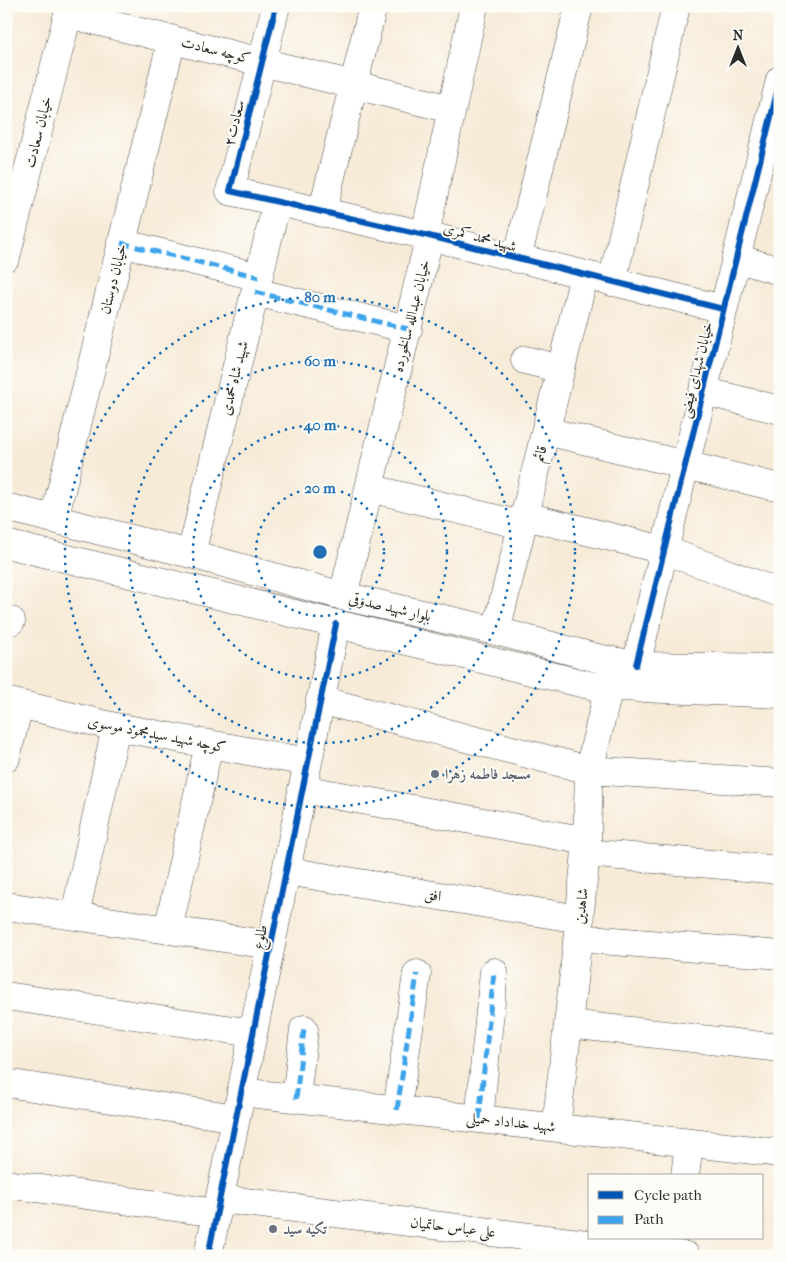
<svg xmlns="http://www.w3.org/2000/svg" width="786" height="1262" viewBox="0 0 786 1262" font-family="'IM FELL French Canon',Amiri,serif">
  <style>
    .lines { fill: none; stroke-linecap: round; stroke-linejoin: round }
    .minor-casing { stroke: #4a4845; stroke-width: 29 }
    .major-casing { stroke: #4a4845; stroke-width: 29 }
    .minor { stroke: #fff; stroke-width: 28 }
    .major { stroke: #fff; stroke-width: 28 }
    .quiet { stroke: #3ea3eb; stroke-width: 5; stroke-dasharray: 10 5; stroke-linecap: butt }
    .cycleway-casing { stroke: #fdfcf7; stroke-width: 9 }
    .cycleway { stroke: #0057b8; stroke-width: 6 }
    .ring { fill: none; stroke: #1f6fb2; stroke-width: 2.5; stroke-dasharray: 2.5 5 }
    .worship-dot { fill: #6b7280; stroke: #fdfcf7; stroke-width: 2 }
    .labels { text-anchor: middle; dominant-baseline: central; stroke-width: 4; stroke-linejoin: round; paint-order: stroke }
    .street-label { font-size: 15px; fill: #2b2b2b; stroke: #fdfcf7 }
    .worship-label { font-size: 15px; font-weight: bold; fill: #5b616d; stroke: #fdfcf7; text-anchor: start }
    .centre { fill: #1f6fb2; stroke: #fdfcf7; stroke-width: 2.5 }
    .ring-label { font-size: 15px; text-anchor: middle; font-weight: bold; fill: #1f6fb2; stroke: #fdfcf7; stroke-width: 4; stroke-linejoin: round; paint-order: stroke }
  </style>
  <rect width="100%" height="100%" fill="#fdfcf7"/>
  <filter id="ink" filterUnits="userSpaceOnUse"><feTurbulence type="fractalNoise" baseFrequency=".02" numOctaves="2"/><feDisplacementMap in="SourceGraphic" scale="10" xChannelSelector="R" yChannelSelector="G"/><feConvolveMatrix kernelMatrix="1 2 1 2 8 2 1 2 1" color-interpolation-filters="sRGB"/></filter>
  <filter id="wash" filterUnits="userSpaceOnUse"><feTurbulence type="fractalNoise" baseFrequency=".0096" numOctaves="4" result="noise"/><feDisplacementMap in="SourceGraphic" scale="20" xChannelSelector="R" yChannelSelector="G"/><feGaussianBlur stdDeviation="1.12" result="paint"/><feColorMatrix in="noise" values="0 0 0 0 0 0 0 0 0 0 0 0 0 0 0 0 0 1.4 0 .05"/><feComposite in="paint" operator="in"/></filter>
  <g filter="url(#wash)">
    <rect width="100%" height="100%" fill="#f7ebd8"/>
  </g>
  <g filter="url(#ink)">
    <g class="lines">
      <defs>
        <path id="minor" d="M276 6 230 191 425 235 723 309
          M68 14 451 109
          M322 213 373 6
          M121 243 259 277
          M6 257 70 6
          M736 258 780 271
          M517 259 579 6
          M612 282 676 6
          M255 292 408 329
          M525 360 561 369
          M703 391 780 410
          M546 431 780 488
          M369 488 522 525
          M525 516 664 550 780 593
          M54 519 172 39
          M191 554 277 202
          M343 596 427 247 425 235 474 6
          M6 620 11 621
          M496 631 584 276
          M636 665 780 80
          M320 700 589 770 780 783
          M6 701 116 727 308 762
          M6 758 19 705
          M302 789 587 841
          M586 853 780 870
          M286 871 580 919
          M6 906 271 945
          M75 915 116 727
          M168 930 209 744
          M578 938 780 955
          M6 996 253 1033
          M569 1024 780 1048
          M6 1083 236 1118
          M241 1092 780 1153
          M296 1099 304 1029
          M397 1110 417 974
          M479 1119 494 972
          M556 1127 574 973 587 841 589 770 609 687
          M685 1176 689 1143
          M6 1184 217 1213
          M220 1199 686 1256
          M208 1256 336 624"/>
        <path id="major" d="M6 507 191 554 343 596 496 631 597 658 641 666 780 668
          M6 544 593 686 780 694"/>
      </defs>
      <!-- minor casing -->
      <use href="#minor" class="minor-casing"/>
      <!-- major casing -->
      <use href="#major" class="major-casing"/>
      <!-- minor -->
      <use href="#minor" class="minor"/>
      <!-- major -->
      <use href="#major" class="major"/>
      <!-- quiet -->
      <path class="quiet" d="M121 243 259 277
        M255 292 408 329
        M296 1099 304 1029
        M397 1110 417 974
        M479 1119 494 972"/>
      <defs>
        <path id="cycleway" d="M276 6 230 191 425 235 723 309
          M636 665 780 80
          M208 1256 336 624"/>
      </defs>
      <!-- cycleway casing -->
      <use href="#cycleway" class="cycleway-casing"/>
      <!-- cycleway -->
      <use href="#cycleway" class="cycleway"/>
    </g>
  </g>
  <!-- distance rings -->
  <g class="ring">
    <circle cx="320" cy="552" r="64"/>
    <circle cx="320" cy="552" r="127"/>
    <circle cx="320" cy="552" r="191"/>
    <circle cx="320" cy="552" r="255"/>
  </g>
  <!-- markers -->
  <g class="worship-dot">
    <circle cx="435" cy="774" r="5"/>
    <circle cx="273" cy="1229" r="5"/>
  </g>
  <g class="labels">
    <!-- street labels -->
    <g class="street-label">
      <text transform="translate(216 50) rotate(14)">کوچه سعادت</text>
      <text transform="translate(234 123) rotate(-76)">سعادت۲</text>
      <text transform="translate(38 132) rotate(-76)">خیابان سعادت</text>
      <text transform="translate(480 237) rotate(15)">شهید محمد کمری</text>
      <text transform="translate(113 279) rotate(-76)">خیابان دوستان</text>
      <text transform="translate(411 316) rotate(-76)">خیابان عبدالله سالخورده</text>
      <text transform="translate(696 370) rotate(-76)">خیابان شهدای فیضی</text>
      <text transform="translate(234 378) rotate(-76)">شهید شاه محمدی</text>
      <text transform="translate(540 454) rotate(-76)">قائم</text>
      <text transform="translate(390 607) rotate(13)">بلوار شهید صدوقی</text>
      <text transform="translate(157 734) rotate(11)">کوچه شهید سیدمحمود موسوی</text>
      <text transform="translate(433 895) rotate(9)">افق</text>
      <text transform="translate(581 906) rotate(-84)">شاهدین</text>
      <text transform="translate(260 937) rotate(-79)">طلوع</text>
      <text transform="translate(511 1122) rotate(6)">شهید خداداد حمیلی</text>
      <text transform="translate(453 1227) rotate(7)">علی عباس حاتمیان</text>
    </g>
    <!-- worship labels -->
    <g class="worship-label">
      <text x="445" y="774">مسجد فاطمه زهرا</text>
      <text x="283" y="1229">تکیه سید</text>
    </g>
  </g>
  <circle cx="320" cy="552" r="8" class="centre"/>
  <g class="ring-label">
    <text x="320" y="302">80 m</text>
    <text x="320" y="366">60 m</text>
    <text x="320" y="430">40 m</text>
    <text x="320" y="493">20 m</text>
  </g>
  <!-- margin -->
  <rect width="786" height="1262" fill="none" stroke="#fdfcf7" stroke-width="25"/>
  <!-- legend -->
  <rect x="588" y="1174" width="175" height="65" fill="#fdfcf7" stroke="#a9a8a5"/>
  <rect x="598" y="1191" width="25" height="8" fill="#0057b8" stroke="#a9a8a5"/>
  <text x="634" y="1200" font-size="15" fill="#2b2b2b">Cycle path</text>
  <rect x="598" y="1216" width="25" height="8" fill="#3ea3eb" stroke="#a9a8a5"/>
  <text x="634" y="1224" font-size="15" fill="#2b2b2b">Path</text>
  <!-- north arrow -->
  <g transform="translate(738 48)" stroke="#fdfcf7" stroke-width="4" paint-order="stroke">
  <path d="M0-4L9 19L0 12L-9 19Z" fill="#2b2b2b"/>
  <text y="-8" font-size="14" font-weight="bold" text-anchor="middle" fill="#2b2b2b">N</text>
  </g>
</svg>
